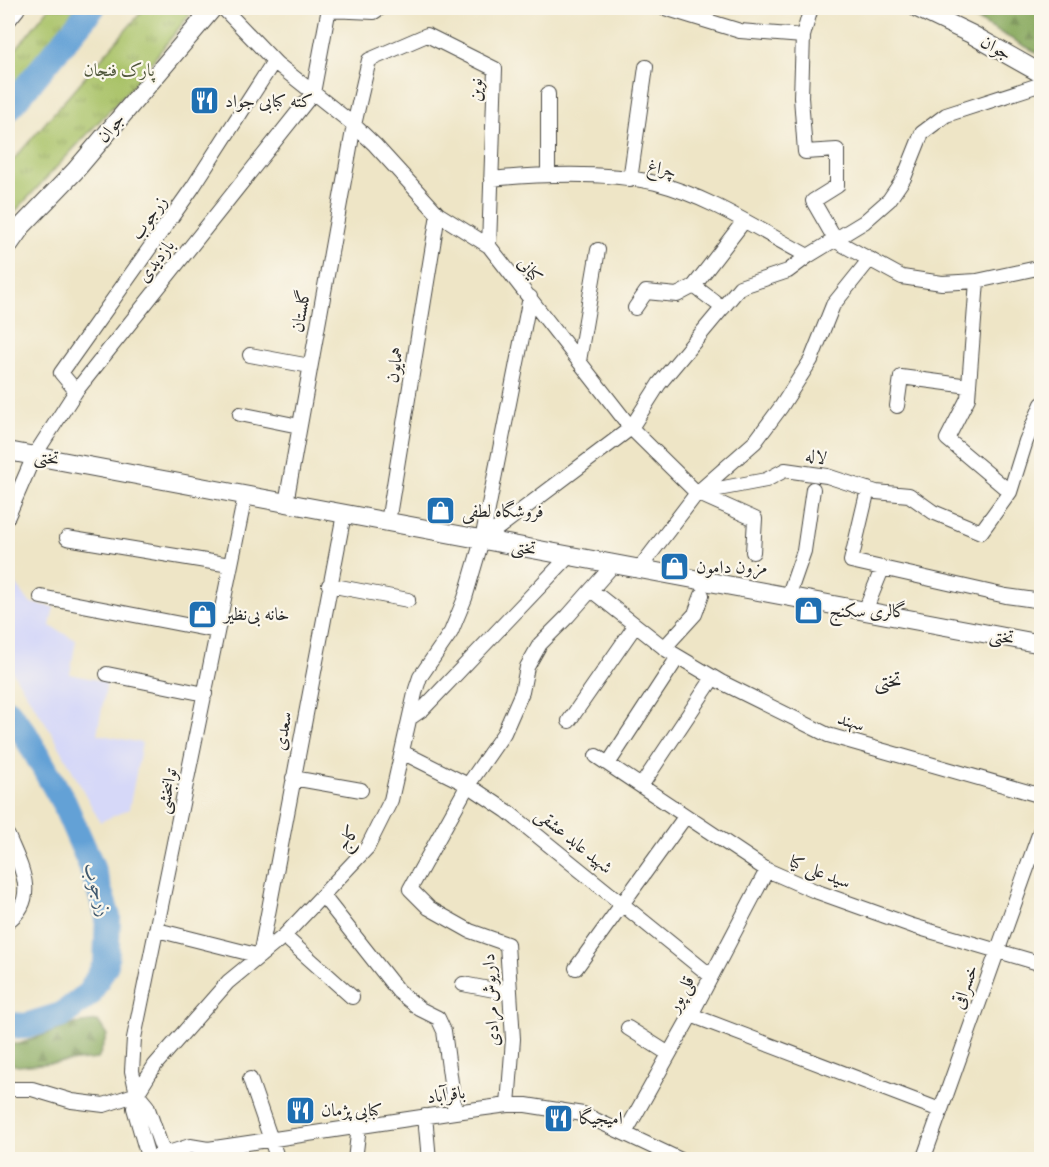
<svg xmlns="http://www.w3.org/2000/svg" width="1049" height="1167" viewBox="0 0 1049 1167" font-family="'Libre Bodoni',Amiri,serif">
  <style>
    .built { fill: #d6d8f8 }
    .grass { fill: url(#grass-tufts); stroke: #6a764a; stroke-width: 1.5 }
    .forest { fill: url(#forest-firs); stroke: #586a44; stroke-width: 1.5 }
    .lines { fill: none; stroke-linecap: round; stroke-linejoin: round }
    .river { stroke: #64a1d6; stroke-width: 26 }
    .minor-casing { stroke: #484742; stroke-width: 16 }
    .major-casing { stroke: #484742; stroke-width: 20 }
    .minor { stroke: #fff; stroke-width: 14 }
    .major { stroke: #fff; stroke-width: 18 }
    .labels { text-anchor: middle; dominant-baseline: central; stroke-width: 4.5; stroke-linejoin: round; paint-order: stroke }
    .street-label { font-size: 18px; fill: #2b2b2b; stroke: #fbf7ec }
    .park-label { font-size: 18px; fill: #51583d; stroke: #fbf7ec }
    .poi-label { font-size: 18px; fill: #2b2b2b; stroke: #fbf7ec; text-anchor: start }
    .neighbourhood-label { font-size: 20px; fill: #2b2b2b; stroke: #fbf7ec }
    .water-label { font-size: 20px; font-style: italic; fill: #425a6f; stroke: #fbf7ec }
  </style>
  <defs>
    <pattern id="grass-tufts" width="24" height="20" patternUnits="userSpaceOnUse" patternTransform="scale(1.5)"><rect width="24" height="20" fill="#a9c268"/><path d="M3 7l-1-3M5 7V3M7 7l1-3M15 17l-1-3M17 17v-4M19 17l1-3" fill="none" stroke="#8a9e56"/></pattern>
    <pattern id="forest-firs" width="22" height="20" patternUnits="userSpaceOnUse" patternTransform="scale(1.5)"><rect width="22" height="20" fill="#86a85c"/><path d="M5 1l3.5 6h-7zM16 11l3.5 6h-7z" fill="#6e894c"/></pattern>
  </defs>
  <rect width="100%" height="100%" fill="#fbf7ec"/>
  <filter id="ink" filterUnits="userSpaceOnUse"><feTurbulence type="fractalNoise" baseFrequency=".0167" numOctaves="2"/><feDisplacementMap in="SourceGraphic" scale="12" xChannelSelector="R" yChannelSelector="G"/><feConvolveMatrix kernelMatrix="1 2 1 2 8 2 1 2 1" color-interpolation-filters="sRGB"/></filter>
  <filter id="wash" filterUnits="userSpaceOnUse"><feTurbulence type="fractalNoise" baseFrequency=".008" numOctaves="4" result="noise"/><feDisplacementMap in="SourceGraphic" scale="24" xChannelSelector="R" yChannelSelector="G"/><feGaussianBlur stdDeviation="1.35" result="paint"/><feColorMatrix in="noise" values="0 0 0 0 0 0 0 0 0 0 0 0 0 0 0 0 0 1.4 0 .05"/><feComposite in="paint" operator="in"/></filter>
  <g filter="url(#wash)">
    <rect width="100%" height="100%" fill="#eee5c6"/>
    <!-- built -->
    <path class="built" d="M8 573 30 603 54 607 50 626 76 640 70 674 107 682 97 734 142 743 129 809 100 822 52 733 8 665Z"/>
    <!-- grass -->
    <path class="grass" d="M49 8H76L8 92V59Z
      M145 8H195L135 83 8 219V166Z"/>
    <!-- forest -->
    <path class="forest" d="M955 8H1041V55Z
      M98 1021 107 1035 98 1059 18 1066 8 1063V1044H19L74 1024Z"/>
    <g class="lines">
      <!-- river -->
      <path class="river" d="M8 109 92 8
        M8 712 25 734 63 801 91 865 108 917 106 964 89 994 62 1015 26 1026 8 1025"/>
    </g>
  </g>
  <g filter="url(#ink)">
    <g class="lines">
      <defs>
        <path id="minor" d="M223 8 277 64 354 125 375 145 438 214 489 246 631 428 697 493 755 519 753 552
          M665 8 740 31 803 36
          M811 8 803 36 801 97 805 152 837 150V186L813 201 836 241
          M329 10 374 12 380 8
          M548 175V94
          M491 179C543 174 604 171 656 183 710 197 759 230 808 256
          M630 180 646 67
          M836 241 902 277 942 283 977 281 1042 267
          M977 281 968 398 947 439 1010 492
          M694 286 723 308
          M635 308 646 292 677 295 694 286 744 221
          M250 355 310 366
          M579 361 598 250
          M76 391 61 373 193 187 274 61
          M897 406 901 377 969 386
          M240 414 299 426
          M868 489 851 561 1006 596 1042 601
          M697 493 766 480 785 470 827 476 876 492 909 495 933 512 981 532 1010 492 1026 441 1042 404
          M286 503 354 125 369 60 427 35 495 69 489 246
          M8 516 34 456 76 391 313 93 329 8
          M388 522 438 214
          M67 538 230 565
          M482 540 631 428 659 384 740 287 788 271 808 256 864 222 889 200 904 178 922 133 946 115 1042 84
          M639 569 697 493 755 442 781 407 811 360 833 305 870 259
          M329 585 408 600
          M591 590 667 650 721 682 828 735 1042 796
          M41 597 217 631
          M788 597 804 551 813 489
          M865 611 882 569
          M664 648 695 614 702 595
          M107 674 205 694
          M410 718 423 709 569 556
          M569 721 635 626
          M402 752 468 785 507 811 711 976
          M596 756 767 870 815 891 913 926 1042 964
          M608 764 678 657
          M293 778 361 790
          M641 786 713 678
          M8 836C20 865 40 898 8 921
          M323 896 398 991 420 1009 438 1018 444 1031 455 1112
          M157 930 260 956
          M284 936 352 997
          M260 956 344 514
          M576 968 685 817
          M463 984 510 993
          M691 1015 940 1110
          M628 1028 669 1054
          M250 1079 278 1160
          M8 1089H32L72 1101 104 1105 137 1094
          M137 1094 155 1065 228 982 284 936 367 848 391 800 416 689 420 677 451 632 465 598 482 540 530 297
          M137 1094 147 1106 166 1160
          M508 1105 513 1039 507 944 470 931 429 908 410 889 468 785 504 733 522 692 527 667 540 644 568 616 614 564
          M425 1116 429 1160
          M625 1133 691 1015 767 870
          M146 1160 190 1146 208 1149 455 1112 508 1105H526L583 1114 681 1160
          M149 1160 134 1108 137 1094 132 1071 134 1038 245 496
          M355 1160 359 1126
          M923 1160 1042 826"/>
        <path id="major" d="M917 8 971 34 1042 74
          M8 18 16 8
          M8 246 22 226 75 171 213 8
          M8 451 1042 644"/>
      </defs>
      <!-- minor casing -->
      <use href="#minor" class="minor-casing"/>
      <!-- major casing -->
      <use href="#major" class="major-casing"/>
      <!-- minor -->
      <use href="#minor" class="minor"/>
      <!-- major -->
      <use href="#major" class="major"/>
    </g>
  </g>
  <!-- icons -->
  <defs>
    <symbol id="restaurant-square" viewBox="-11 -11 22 22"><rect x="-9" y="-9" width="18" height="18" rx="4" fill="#1f6fb2" stroke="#fbf7ec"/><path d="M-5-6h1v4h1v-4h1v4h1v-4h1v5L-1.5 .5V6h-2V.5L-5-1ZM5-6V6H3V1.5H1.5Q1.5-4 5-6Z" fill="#fff"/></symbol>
    <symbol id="shop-square" viewBox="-11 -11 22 22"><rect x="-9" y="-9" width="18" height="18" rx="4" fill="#1f6fb2" stroke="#fbf7ec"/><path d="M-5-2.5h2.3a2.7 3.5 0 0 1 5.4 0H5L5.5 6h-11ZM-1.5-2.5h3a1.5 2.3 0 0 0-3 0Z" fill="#fff"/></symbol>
  </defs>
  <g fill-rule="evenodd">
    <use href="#restaurant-square" x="188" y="84" width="33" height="33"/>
    <use href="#shop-square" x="424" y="494" width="33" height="33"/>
    <use href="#shop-square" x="658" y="550" width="33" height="33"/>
    <use href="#shop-square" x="792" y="594" width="33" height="33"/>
    <use href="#shop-square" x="186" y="598" width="33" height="33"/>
    <use href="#restaurant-square" x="284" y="1094" width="33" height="33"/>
    <use href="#restaurant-square" x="542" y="1102" width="33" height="33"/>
  </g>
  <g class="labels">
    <!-- street labels -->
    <g class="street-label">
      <text transform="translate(996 48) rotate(29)">جوان</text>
      <text transform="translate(476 90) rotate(-88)">نوین</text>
      <text transform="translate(111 128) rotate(-50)">جوان</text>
      <text transform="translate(662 169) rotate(14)">چراغ</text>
      <text transform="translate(149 218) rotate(-55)">زرجوب</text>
      <text transform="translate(156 261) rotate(-52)">بازدیدی</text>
      <text transform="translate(530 270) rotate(51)">کیانی</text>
      <text transform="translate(301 311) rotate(-80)">گلستان</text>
      <text transform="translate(395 365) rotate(-81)">همایون</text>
      <text transform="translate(816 457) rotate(10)">لاله</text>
      <text transform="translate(47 458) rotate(11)">تختی</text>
      <text transform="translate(524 548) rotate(11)">تختی</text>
      <text transform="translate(1002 637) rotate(11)">تختی</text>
      <text transform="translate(851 722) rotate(17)">سهند</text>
      <text transform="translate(283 731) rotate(-80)">سعدی</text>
      <text transform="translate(167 791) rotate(-79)">توانبخشی</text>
      <text transform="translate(348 838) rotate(-55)">کاج</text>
      <text transform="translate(574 841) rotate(39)">شهید عابد عشقی</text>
      <text transform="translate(820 872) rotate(21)">سید علی کیا</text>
      <text transform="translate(965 987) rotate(-70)">خسراقی</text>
      <text transform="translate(681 994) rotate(-62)">قلی پور</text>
      <text transform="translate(491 1000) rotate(-93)">داریوش مرادی</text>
      <text transform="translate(446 1095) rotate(-8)">باقرآباد</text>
    </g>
    <!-- park labels -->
    <g class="park-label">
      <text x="119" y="70">پارک فنجان</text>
    </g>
    <!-- poi labels -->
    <g class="poi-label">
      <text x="225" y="101">کته کبابی جواد</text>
      <text x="462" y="511">فروشگاه لطفی</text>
      <text x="696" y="567">مزون دامون</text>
      <text x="829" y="611">گالری سکنج</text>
      <text x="224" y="614">خانه بی‌نظیر</text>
      <text x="321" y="1110">کبابی پژمان</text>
      <text x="579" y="1118">امیجیگا</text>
    </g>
    <!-- neighbourhood labels -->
    <g class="neighbourhood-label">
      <text x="888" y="681">تختی</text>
    </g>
    <!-- water labels -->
    <g class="water-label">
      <text transform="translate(97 890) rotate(73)">زرجوب</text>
    </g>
  </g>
  <!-- margin -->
  <rect width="1049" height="1167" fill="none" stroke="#fbf7ec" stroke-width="30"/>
</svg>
